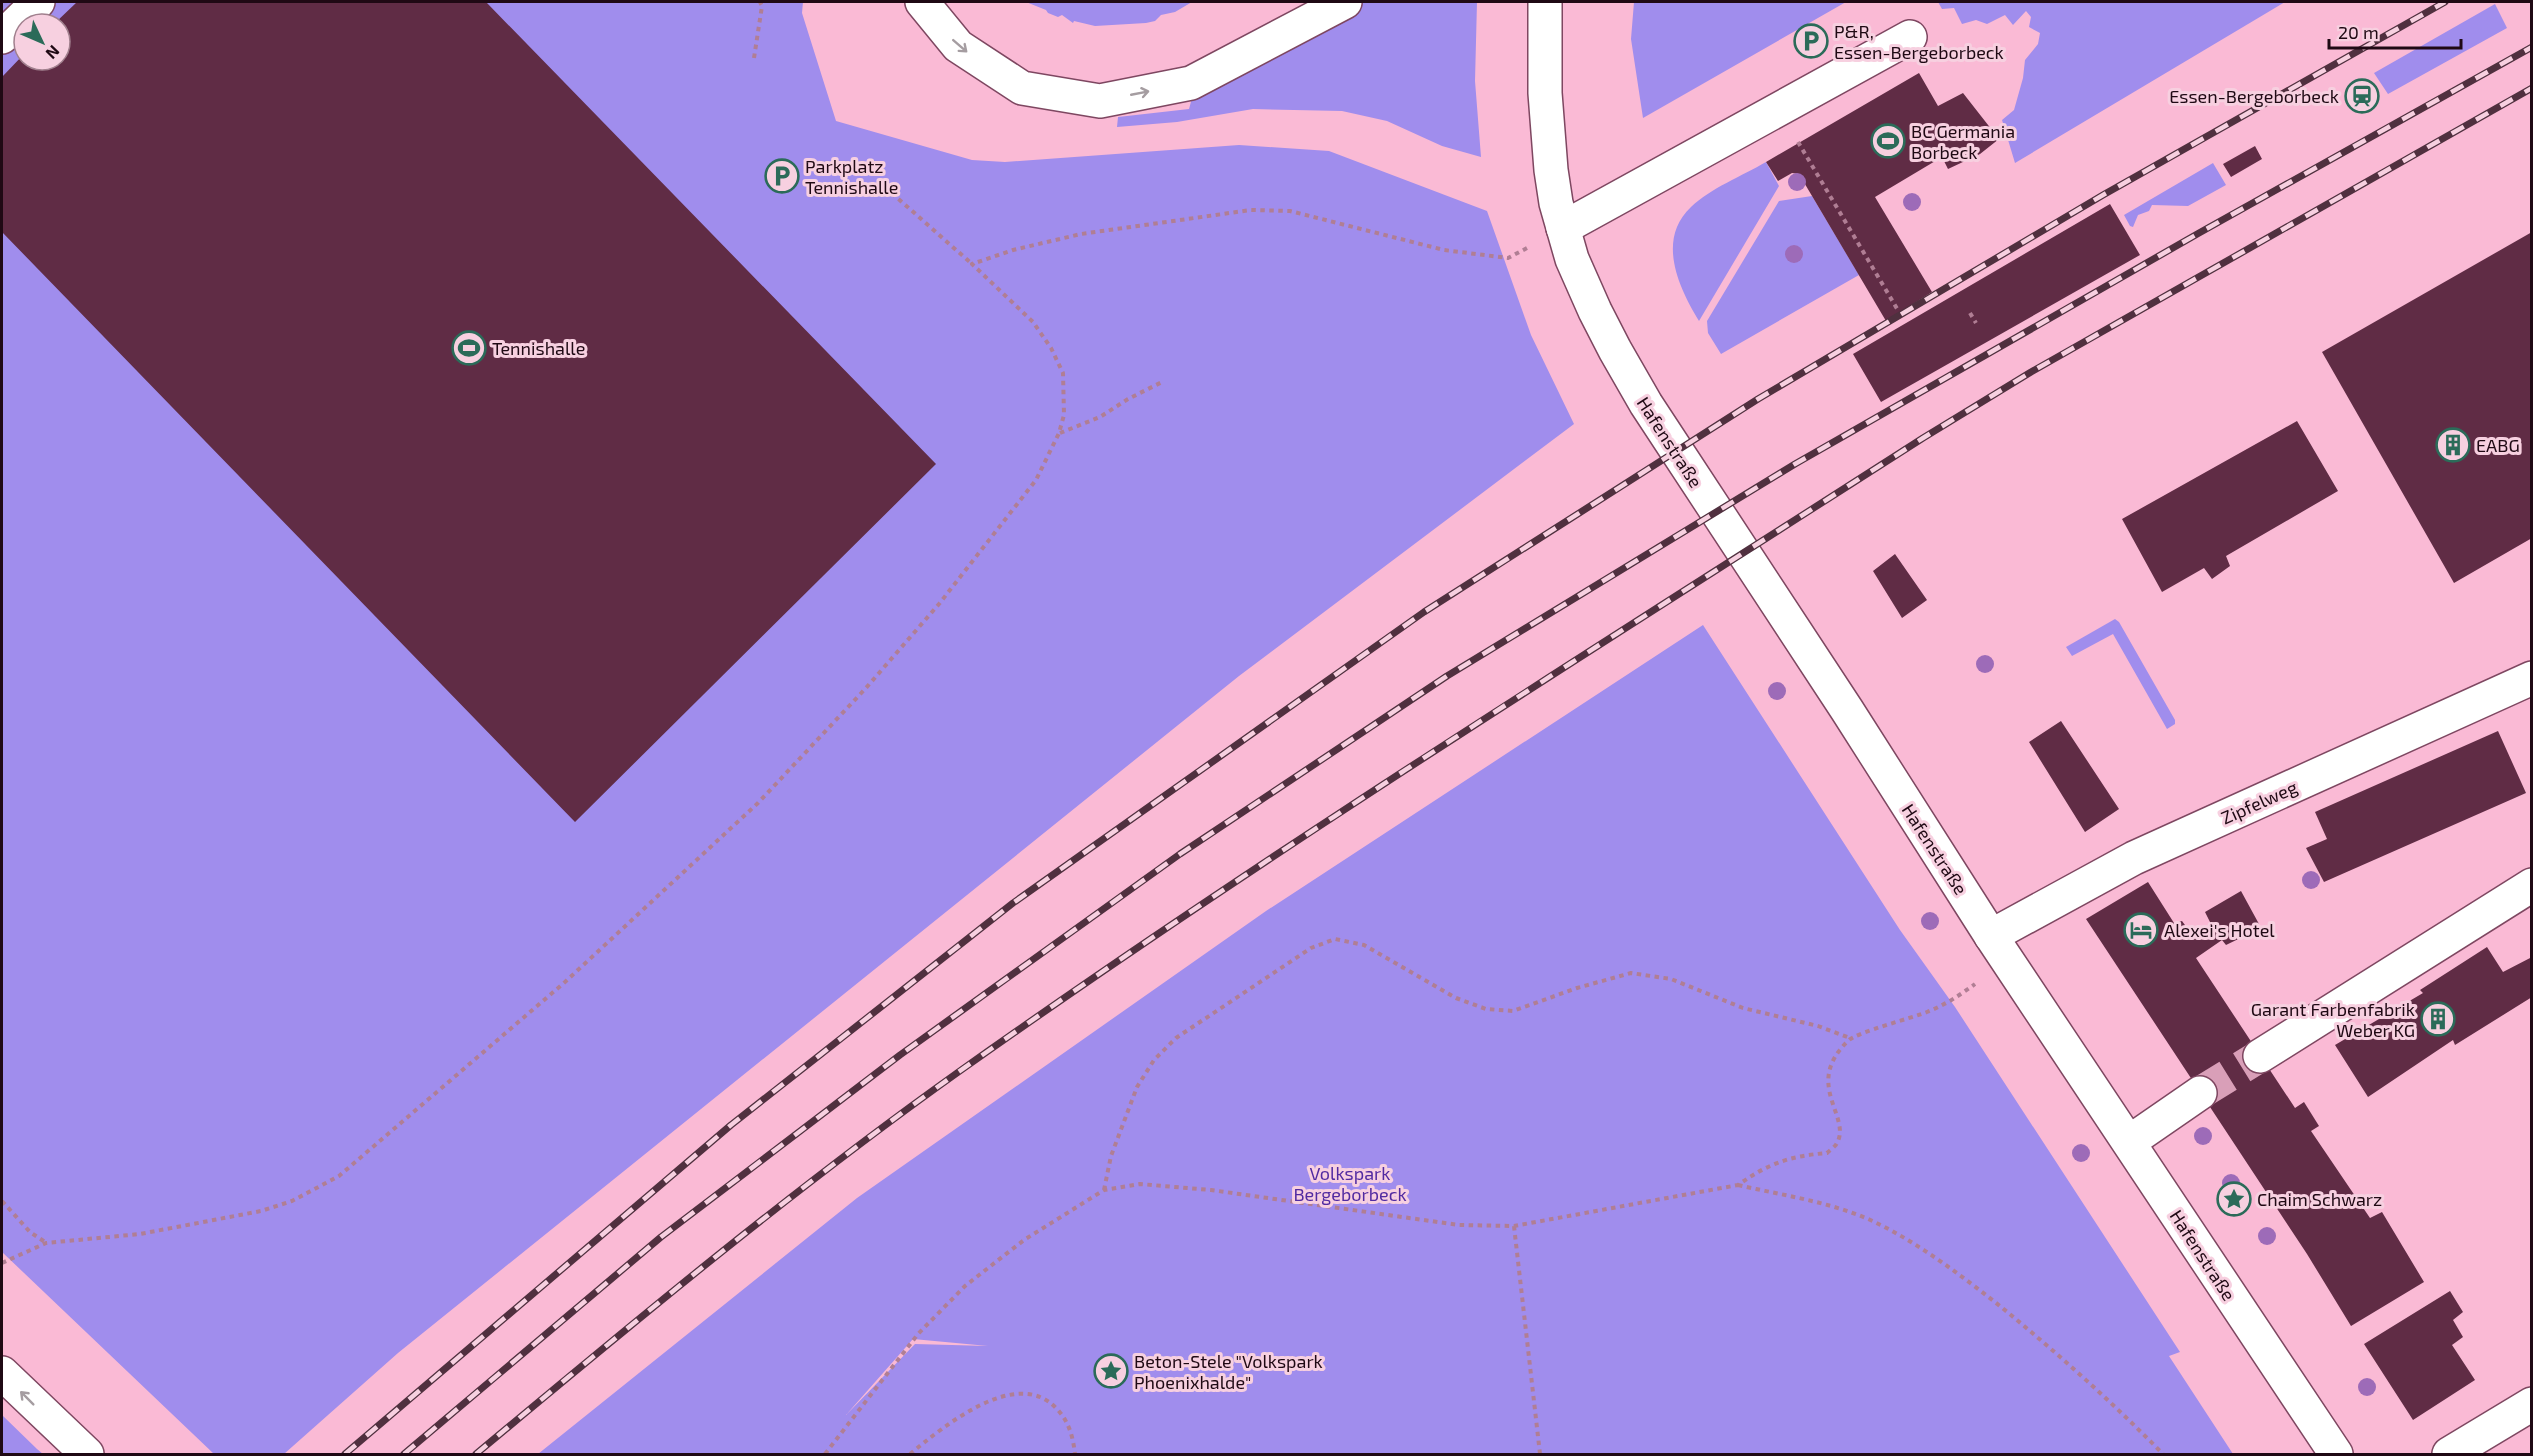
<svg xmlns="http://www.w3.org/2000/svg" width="2533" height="1456" viewBox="0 0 2533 1456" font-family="'Exo 2',sans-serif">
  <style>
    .green { fill: #a08ded; fill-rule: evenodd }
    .building { fill: #602c45 }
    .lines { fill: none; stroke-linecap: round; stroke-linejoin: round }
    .minor-tunnel { stroke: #d99fb8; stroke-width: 33; stroke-dasharray: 33 16; stroke-linecap: butt }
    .minor-casing { stroke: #7e4761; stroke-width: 36 }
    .major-casing { stroke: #7e4761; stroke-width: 36 }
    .path { stroke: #b07e94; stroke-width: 4; stroke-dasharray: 4.5 4.5; stroke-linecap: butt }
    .minor { stroke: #fff; stroke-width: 33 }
    .major { stroke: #fff; stroke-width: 33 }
    .rail-casing { stroke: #50303f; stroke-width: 7 }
    .rail { stroke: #f7d0e0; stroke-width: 4.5; stroke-dasharray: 14; stroke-linecap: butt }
    .tree { fill: #9d6bb8 }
    .oneway { stroke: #a59da1 }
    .labels { text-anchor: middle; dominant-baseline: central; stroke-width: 6; stroke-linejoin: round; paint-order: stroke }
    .poi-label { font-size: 18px; fill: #1f0914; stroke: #f7d0e0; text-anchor: start }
    .street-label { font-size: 18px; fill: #1f0914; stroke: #f7d0e0 }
    .park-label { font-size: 18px; fill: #512aa1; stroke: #f7d0e0 }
  </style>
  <rect width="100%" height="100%" fill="#fabad5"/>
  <!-- green -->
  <path class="green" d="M2 2H803L802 13 836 121 972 160 1005 162 1239 145 1329 151 1487 211 1531 335 1574 424 1239 676 398 1353 284 1454H214L2 1252ZM24 24H60V60H24Z
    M1026 2H1192L1175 12 1161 15 1155 21 1146 23 1095 26 1074 21 1073 23 1062 15 1058 17 1048 13 1046 10Z
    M1348 2H1477L1475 81 1481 157 1442 146 1387 121 1342 111 1253 109 1177 122 1117 127 1118 117 1189 109 1192 98Z
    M1634 2H1846L1643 118 1631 39Z
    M1938 2H2285L2015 163 2002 120 2014 110 2023 78 2025 60 2038 44 2040 33 2029 27 2031 17 2026 11 2013 25 2005 15 1987 24 1976 20 1962 24 1954 8 1942 9Z
    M2495 4 2507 28 2388 94 2374 73Z
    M1766 162 1779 186 1699 321C1679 288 1656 240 1691 207 1711 188 1742 176 1766 162Z
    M2213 163 2226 185 2188 206 2152 205 2149 211 2138 215 2133 227 2130 226 2124 215Z
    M1812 196 1859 275 1721 354 1708 333 1707 321 1779 201Z
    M2115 619 2119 622 2175 720V724L2167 729 2113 634 2072 656 2066 647Z
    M1703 625 1900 930 1955 1007 2180 1352 2169 1356 2233 1454H538L857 1198 1266 911ZM913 1339 988 1346 915 1344 846 1415Z
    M2 1415 37 1449 43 1454H2Z"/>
  <!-- building -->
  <path class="building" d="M77 2H486L936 464 575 822 2 232V77L24 54V60H60V24H54Z
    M1919 73 1938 106 1963 93 1999 139 1980 154 1948 169 1942 157 1875 197 1932 292 1886 321 1799 174 1792 173 1778 181 1766 162Z
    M2255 146 2262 159 2231 177 2223 164Z
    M2110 204 2140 255 1881 402 1853 354Z
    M2532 232V538L2454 583 2322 352Z
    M2297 421 2338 491 2226 556 2230 566 2212 579 2204 568 2162 592 2122 519Z
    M1895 554 1927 600 1902 618 1873 571Z
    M2061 721 2119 809 2085 832 2029 742Z
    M2498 731 2526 793 2324 882 2306 848 2327 839 2315 812Z
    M2148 882 2174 923 2182 921 2193 936 2211 924 2205 912 2241 891 2259 924V929L2226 945 2222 940 2196 958 2295 1108 2304 1102 2319 1126 2311 1131 2370 1218 2382 1212 2424 1282 2351 1326 2307 1254 2086 919Z
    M2487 947 2503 972 2532 957V997L2455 1045 2453 1040 2368 1097 2335 1045 2423 993 2420 990Z
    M2450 1291 2463 1312 2453 1320 2463 1337 2452 1345 2475 1380 2413 1420 2364 1344Z"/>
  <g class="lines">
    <!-- minor-tunnel -->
    <path class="minor-tunnel" d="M2200 1093 2260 1056"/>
    <defs>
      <path id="minor" d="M922 2 958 46 1022 88 1100 101 1191 83 1345 2
        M2 37 38 2
        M1563 228 1910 37
        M1991 936 2134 858 2532 678
        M2260 1056 2532 885
        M2129 1142 2200 1093
        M2449 1454 2532 1404"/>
      <path id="major" d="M1545 2V93L1551 170 1556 203 1572 259 1595 311 1615 350 1646 404 1847 710 1991 936 2336 1454
        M2 1373 87 1454"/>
    </defs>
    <!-- minor casing -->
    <use href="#minor" class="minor-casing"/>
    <!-- major casing -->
    <use href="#major" class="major-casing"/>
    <!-- path -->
    <path class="path" d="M754 58 762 6 760 2
      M1798 142 1899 312
      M885 187 972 264
      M1970 313 1976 323
      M1060 433 1100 417 1128 399 1164 381
      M1738 1185C1781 1195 1825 1201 1866 1218 1913 1239 1955 1271 1995 1302 2054 1350 2110 1400 2163 1454
      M1104 1190 1111 1156 1137 1087 1154 1060 1176 1038 1311 948 1335 939 1364 945 1456 998 1486 1009 1513 1011 1577 988 1631 973 1671 979 1743 1008 1818 1026 1850 1038
      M2 1201 30 1232 45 1242
      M1514 1226 1540 1454
      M2 1263 46 1243 140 1234 261 1211 292 1201 339 1176 565 982 758 803 866 688 939 604 1036 480 1059 433 1064 415 1063 373 1051 348 1033 322 972 264 1013 250 1081 234 1251 210 1290 211 1444 250 1508 258 1529 247
      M825 1454 918 1334 965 1286 1024 1240 1104 1190 1140 1184 1211 1190 1459 1225 1514 1226 1738 1185C1769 1163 1790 1156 1827 1153 1830 1150 1835 1147 1837 1143 1852 1116 1802 1084 1849 1040 1858 1032 1912 1018 1927 1012 1945 1005 1960 995 1975 984
      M910 1454C943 1427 1016 1366 1056 1408 1069 1421 1073 1437 1075 1454"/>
    <!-- minor -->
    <use href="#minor" class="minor"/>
    <!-- major -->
    <use href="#major" class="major"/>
    <defs>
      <path id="rail" d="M345 1454 731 1125 1013 903 1424 612 1758 399 2103 195 2445 2
        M404 1454 661 1237 900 1055 1180 854 1447 676 1795 464 2199 233 2532 47
        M476 1454C633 1323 790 1192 957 1073 1271 850 1599 646 1923 438L2031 372 2532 88"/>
    </defs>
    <!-- rail casing -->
    <use href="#rail" class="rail-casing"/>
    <!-- rail -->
    <use href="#rail" class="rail"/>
  </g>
  <!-- trees -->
  <g class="tree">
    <circle cx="1797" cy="182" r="9"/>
    <circle cx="1912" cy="202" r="9"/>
    <circle cx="1794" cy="254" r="9"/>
    <circle cx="1985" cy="664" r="9"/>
    <circle cx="1777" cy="691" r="9"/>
    <circle cx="2311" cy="880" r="9"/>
    <circle cx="1930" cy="921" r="9"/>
    <circle cx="2203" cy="1136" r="9"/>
    <circle cx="2081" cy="1153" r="9"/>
    <circle cx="2231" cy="1183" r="9"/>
    <circle cx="2267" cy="1236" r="9"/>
    <circle cx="2367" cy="1387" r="9"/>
  </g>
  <!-- one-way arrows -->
  <defs><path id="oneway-shaft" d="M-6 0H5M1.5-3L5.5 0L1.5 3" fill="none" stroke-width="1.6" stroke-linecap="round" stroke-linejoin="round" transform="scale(1.5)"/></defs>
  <g class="oneway">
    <use href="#oneway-shaft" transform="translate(960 46) rotate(41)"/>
    <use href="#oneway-shaft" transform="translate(1140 93) rotate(-11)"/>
    <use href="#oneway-shaft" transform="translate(27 1398) rotate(-135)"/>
  </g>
  <!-- icons -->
  <defs>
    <symbol id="parking-ring" viewBox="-11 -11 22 22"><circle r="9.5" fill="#f7d0e0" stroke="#2b6b59" stroke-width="1.5"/><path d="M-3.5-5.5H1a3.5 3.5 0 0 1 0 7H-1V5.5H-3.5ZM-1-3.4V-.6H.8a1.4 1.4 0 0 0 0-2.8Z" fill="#2b6b59"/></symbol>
    <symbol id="station-ring" viewBox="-11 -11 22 22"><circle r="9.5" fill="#f7d0e0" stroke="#2b6b59" stroke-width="1.5"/><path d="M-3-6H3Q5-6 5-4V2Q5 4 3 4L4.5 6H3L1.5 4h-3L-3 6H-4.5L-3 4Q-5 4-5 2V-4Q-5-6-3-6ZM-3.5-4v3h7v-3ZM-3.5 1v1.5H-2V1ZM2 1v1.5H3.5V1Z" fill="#2b6b59"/></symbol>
    <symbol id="stadium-ring" viewBox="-11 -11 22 22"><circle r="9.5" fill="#f7d0e0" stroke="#2b6b59" stroke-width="1.5"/><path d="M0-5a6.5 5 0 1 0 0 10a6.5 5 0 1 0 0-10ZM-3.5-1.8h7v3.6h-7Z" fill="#2b6b59"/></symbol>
    <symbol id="building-ring" viewBox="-11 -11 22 22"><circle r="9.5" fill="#f7d0e0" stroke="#2b6b59" stroke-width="1.5"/><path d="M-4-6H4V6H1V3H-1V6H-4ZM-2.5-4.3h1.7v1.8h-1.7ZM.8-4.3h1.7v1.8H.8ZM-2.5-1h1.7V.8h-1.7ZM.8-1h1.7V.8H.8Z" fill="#2b6b59"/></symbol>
    <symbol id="hotel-ring" viewBox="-11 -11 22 22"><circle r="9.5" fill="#f7d0e0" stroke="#2b6b59" stroke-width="1.5"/><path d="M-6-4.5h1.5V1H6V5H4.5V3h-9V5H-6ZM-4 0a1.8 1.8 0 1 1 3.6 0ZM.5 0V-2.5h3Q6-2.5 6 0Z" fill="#2b6b59"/></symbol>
    <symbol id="sight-ring" viewBox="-11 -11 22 22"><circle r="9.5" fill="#f7d0e0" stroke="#2b6b59" stroke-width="1.5"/><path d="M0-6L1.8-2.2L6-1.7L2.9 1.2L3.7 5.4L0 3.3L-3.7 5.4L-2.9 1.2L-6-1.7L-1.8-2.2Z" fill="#2b6b59"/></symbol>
  </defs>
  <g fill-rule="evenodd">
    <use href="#parking-ring" x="1792" y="22" width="38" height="38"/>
    <use href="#station-ring" x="2343" y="77" width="38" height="38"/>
    <use href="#stadium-ring" x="1869" y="122" width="38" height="38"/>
    <use href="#parking-ring" x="763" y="157" width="38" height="38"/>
    <use href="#stadium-ring" x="450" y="329" width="38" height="38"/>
    <use href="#building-ring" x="2434" y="426" width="38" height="38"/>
    <use href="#hotel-ring" x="2122" y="911" width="38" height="38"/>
    <use href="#building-ring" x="2419" y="1000" width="38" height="38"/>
    <use href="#sight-ring" x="2215" y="1180" width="38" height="38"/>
    <use href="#sight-ring" x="1092" y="1352" width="38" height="38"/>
  </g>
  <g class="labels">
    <!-- poi labels -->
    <g class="poi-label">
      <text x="1834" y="31">P&amp;R,<tspan x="1834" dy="21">Essen-Bergeborbeck</tspan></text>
      <text x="2339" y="96" text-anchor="end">Essen-Bergeborbeck</text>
      <text x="1911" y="131">BC Germania<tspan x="1911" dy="21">Borbeck</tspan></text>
      <text x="805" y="166">Parkplatz<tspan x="805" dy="21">Tennishalle</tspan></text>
      <text x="492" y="348">Tennishalle</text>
      <text x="2476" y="445">EABG</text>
      <text x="2164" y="930">Alexei's Hotel</text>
      <text x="2415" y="1009" text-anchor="end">Garant Farbenfabrik<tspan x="2415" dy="21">Weber KG</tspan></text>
      <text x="2257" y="1199">Chaim Schwarz</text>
      <text x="1134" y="1361">Beton-Stele "Volkspark<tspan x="1134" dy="21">Phoenixhalde"</tspan></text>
    </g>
    <!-- street labels -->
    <g class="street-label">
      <text transform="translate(1670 442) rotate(57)">Hafenstraße</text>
      <text transform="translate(2259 802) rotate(-24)">Zipfelweg</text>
      <text transform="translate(1935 849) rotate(57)">Hafenstraße</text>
      <text transform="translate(2203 1255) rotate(57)">Hafenstraße</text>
    </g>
    <!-- park labels -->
    <g class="park-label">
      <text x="1350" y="1173">Volkspark<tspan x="1350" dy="21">Bergeborbeck</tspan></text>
    </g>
  </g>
  <!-- border -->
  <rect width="2533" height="1456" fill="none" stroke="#1f0914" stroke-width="6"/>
  <!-- north arrow -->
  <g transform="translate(42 42) rotate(134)"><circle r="28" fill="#f7d0e0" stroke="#a1808e" stroke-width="1.5"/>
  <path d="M0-4.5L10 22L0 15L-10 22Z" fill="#2b6b59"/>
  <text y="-9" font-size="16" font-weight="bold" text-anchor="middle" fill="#1f0914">N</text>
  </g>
  <!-- scale -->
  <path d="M2329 39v9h132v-9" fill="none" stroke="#1f0914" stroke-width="3"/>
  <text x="2338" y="39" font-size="18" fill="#1f0914" stroke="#f7d0e0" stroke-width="4.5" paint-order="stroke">20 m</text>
</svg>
